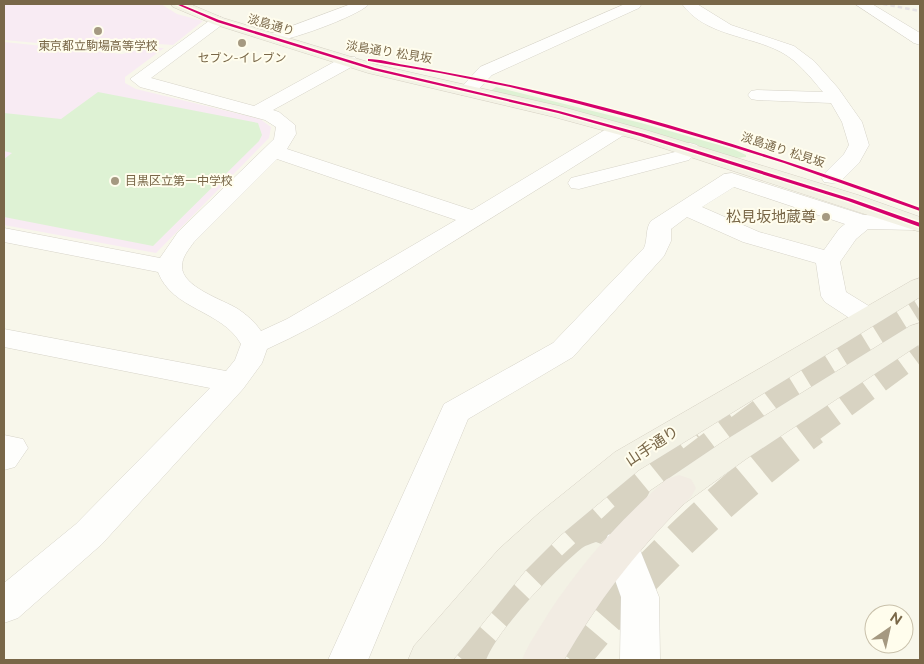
<svg xmlns="http://www.w3.org/2000/svg" width="924" height="664" viewBox="0 0 924 664" font-family="Raleway,'Noto Sans JP',sans-serif">
  <style>
    .education { fill: #f8ebf3 }
    .green { fill: #def2d4 }
    .lines { fill: none; stroke-linecap: round; stroke-linejoin: round }
    .highway-tunnel-far1 { stroke: #d8d3c2; stroke-width: 28; stroke-dasharray: 28 14; stroke-linecap: butt }
    .highway-tunnel { stroke: #d8d3c2; stroke-width: 36; stroke-dasharray: 36 18; stroke-linecap: butt }
    .minor-casing { stroke: #d7d4c9; stroke-width: 1 }
    .major-casing { stroke: #d7d2c5; stroke-width: 1 }
    .highway-casing { stroke: #d7d2c5; stroke-width: 1 }
    .minor { fill: #fefefc; fill-rule: evenodd }
    .major { fill: #f3f2e5; fill-rule: evenodd }
    .highway { fill: #f2ece3; fill-rule: evenodd }
    .rail { stroke: #e6e3e5; stroke-width: 2.5; stroke-dasharray: 4.5 3; stroke-linecap: butt }
    .cycleway-casing { stroke: #fffded; stroke-width: 3 }
    .cycleway { fill: #d6006c; fill-rule: evenodd }
    .poi-dot { fill: #a59981; stroke: #fffded; stroke-width: 2 }
    .labels { text-anchor: middle; dominant-baseline: central; stroke-width: 4; stroke-linejoin: round; paint-order: stroke }
    .far-street-label { font-size: 12px; fill: #796748; stroke: #fffded }
    .far-poi-label { font-size: 12px; fill: #796748; stroke: #fffded }
    .poi-label { font-size: 15px; fill: #796748; stroke: #fffded; text-anchor: end }
    .street-label { font-size: 15px; fill: #796748; stroke: #fffded }
  </style>
  <rect width="100%" height="100%" fill="#f8f7eb"/>
  <!-- education -->
  <path class="education" d="M4 4H161L177 14 203 21 173 45 158 44 82 47 4 40Z
    M4 42 122 54 147 48H164L125 77V83L136 89 260 119 271 127 269 138 156 253 4 225Z"/>
  <!-- green -->
  <path class="green" d="M496 87 641 123 733 149 746 155V157L736 158 489 92Z
    M98 92 258 123 262 135 259 141 153 246 4 217V159L12 153 4 151V113L61 119Z"/>
  <g class="lines">
    <!-- highway-tunnel-far1 -->
    <path class="highway-tunnel-far1" d="M739 429 792 389 920 310
      M810 429 920 348"/>
    <!-- highway-tunnel -->
    <path class="highway-tunnel" d="M686 469 740 428
      M574 569 634 513
      M463 660C534 576 612 504 700 438
      M571 660C644 568 719 499 812 428"/>
    <defs>
      <path id="minor" d="M351 4H369C361 15 281 45 268 41L266 38 268 35Z
        M625 4 641 5 639 8 492 75 473 95H461L458 91 480 67Z
        M682 4H697L731 25 794 46 814 61 838 88 862 122 869 145 859 163 840 182 832 183 824 182 821 177 844 154 849 145 842 122 831 103 757 100 751 99 748 95 751 91 757 90 823 92C811 78 798 61 781 52 749 35 705 36 682 4Z
        M855 4H872L920 33V45L914 43Z
        M218 16 223 18 226 21 223 24 151 78 254 106 343 57H355L357 61 355 65 273 110 279 112 295 125 296 134 287 149 472 210 613 125H627L630 129 627 133C564 173 501 212 438 251 382 286 327 322 267 349L262 363 243 389 102 544 18 618 4 623V583L76 524 210 388 4 347V329L226 371 235 360 241 344C222 310 172 310 158 272L4 242V228L160 258 178 232 274 139 276 127 265 120 140 87 130 79 213 18ZM277 159 456 220 287 319 261 331C255 322 247 315 238 309 224 300 181 287 182 266 182 257 189 249 194 242Z
        M690 143 697 145 700 149 689 160 579 189 571 188 568 183 571 178 675 152 683 145Z
        M732 173 864 215 920 217V229L915 230 868 229 856 239 840 262 846 292 877 311 880 317 877 323 867 325 857 323 825 302 821 296 816 263 743 242 687 217 671 229V241L664 256 573 357 468 419 368 660H328L444 404 553 343 644 248C648 239 645 229 651 221L724 174ZM734 187 845 224 839 229 824 250 759 232 702 207Z
        M4 435 23 439 28 448 15 467 4 470Z
        M621 531 634 535 659 597 660 660H620L621 597 603 546 608 535Z"/>
      <path id="major" d="M171 4H190L223 18 378 65 559 106 649 131 858 195 920 217V232L635 139 554 117 368 73 213 24 173 7Z
        M920 278V297L639 470 562 534 525 571 453 660H408L414 646 499 549 538 514 615 452 911 281Z
        M920 323V344L746 459 674 511 662 515 650 511 645 501 650 491 724 441 910 326Z
        M596 542 609 547 614 558 609 569 555 626 530 660H486C498 629 555 570 582 548 586 545 591 544 596 542Z"/>
      <path id="highway" d="M679 475 691 479 696 488 691 497C640 546 599 599 564 660H522C528 644 539 629 548 614 582 562 621 519 667 479Z"/>
    </defs>
    <!-- minor casing -->
    <use href="#minor" class="minor-casing"/>
    <!-- major casing -->
    <use href="#major" class="major-casing"/>
    <!-- highway casing -->
    <use href="#highway" class="highway-casing"/>
    <!-- minor -->
    <use href="#minor" class="minor"/>
    <!-- major -->
    <use href="#major" class="major"/>
    <!-- highway -->
    <use href="#highway" class="highway"/>
    <!-- rail -->
    <path class="rail" d="M883 4 920 11"/>
    <defs>
      <path id="cycleway" d="M176 4H180L219 20 375 68 559 111 644 134 852 199 920 223V227L848 201 640 136 558 113 373 70 217 22Z
        M368 59C380 59 393 63 405 65 434 70 462 75 491 81 637 111 780 157 920 208V211L784 163 716 142 647 122 579 104 510 87 440 73 369 61H368Z"/>
    </defs>
    <!-- cycleway casing -->
    <use href="#cycleway" class="cycleway-casing"/>
    <!-- cycleway -->
    <use href="#cycleway" class="cycleway"/>
  </g>
  <!-- markers -->
  <g class="poi-dot">
    <circle cx="98" cy="31" r="5"/>
    <circle cx="242" cy="43" r="5"/>
    <circle cx="115" cy="181" r="5"/>
    <circle cx="826" cy="217" r="5"/>
  </g>
  <g class="labels">
    <!-- far-street labels -->
    <g class="far-street-label">
      <text transform="translate(271 25) rotate(16)">淡島通り</text>
      <text transform="translate(389 52) rotate(9)">淡島通り 松見坂</text>
      <text transform="translate(783 150) rotate(18)">淡島通り 松見坂</text>
    </g>
    <!-- far-poi labels -->
    <g class="far-poi-label">
      <text x="98" y="46">東京都立駒場高等学校</text>
      <text x="242" y="58">セブン-イレブン</text>
      <text x="125" y="181" text-anchor="start">目黒区立第一中学校</text>
    </g>
    <!-- poi labels -->
    <g class="poi-label">
      <text x="816" y="217">松見坂地蔵尊</text>
    </g>
    <!-- street labels -->
    <g class="street-label">
      <text transform="translate(652 446) rotate(-33)">山手通り</text>
    </g>
  </g>
  <!-- border -->
  <rect width="924" height="664" fill="none" stroke="#796748" stroke-width="10"/>
  <!-- north arrow -->
  <g transform="translate(889 629) rotate(34)"><circle r="24" fill="#fffded" stroke="#c9c1ab"/>
  <path d="M0-4L9 19L0 12L-9 19Z" fill="#a59981"/>
  <text y="-8" font-size="14" font-weight="bold" text-anchor="middle" fill="#796748">N</text>
  </g>
</svg>
